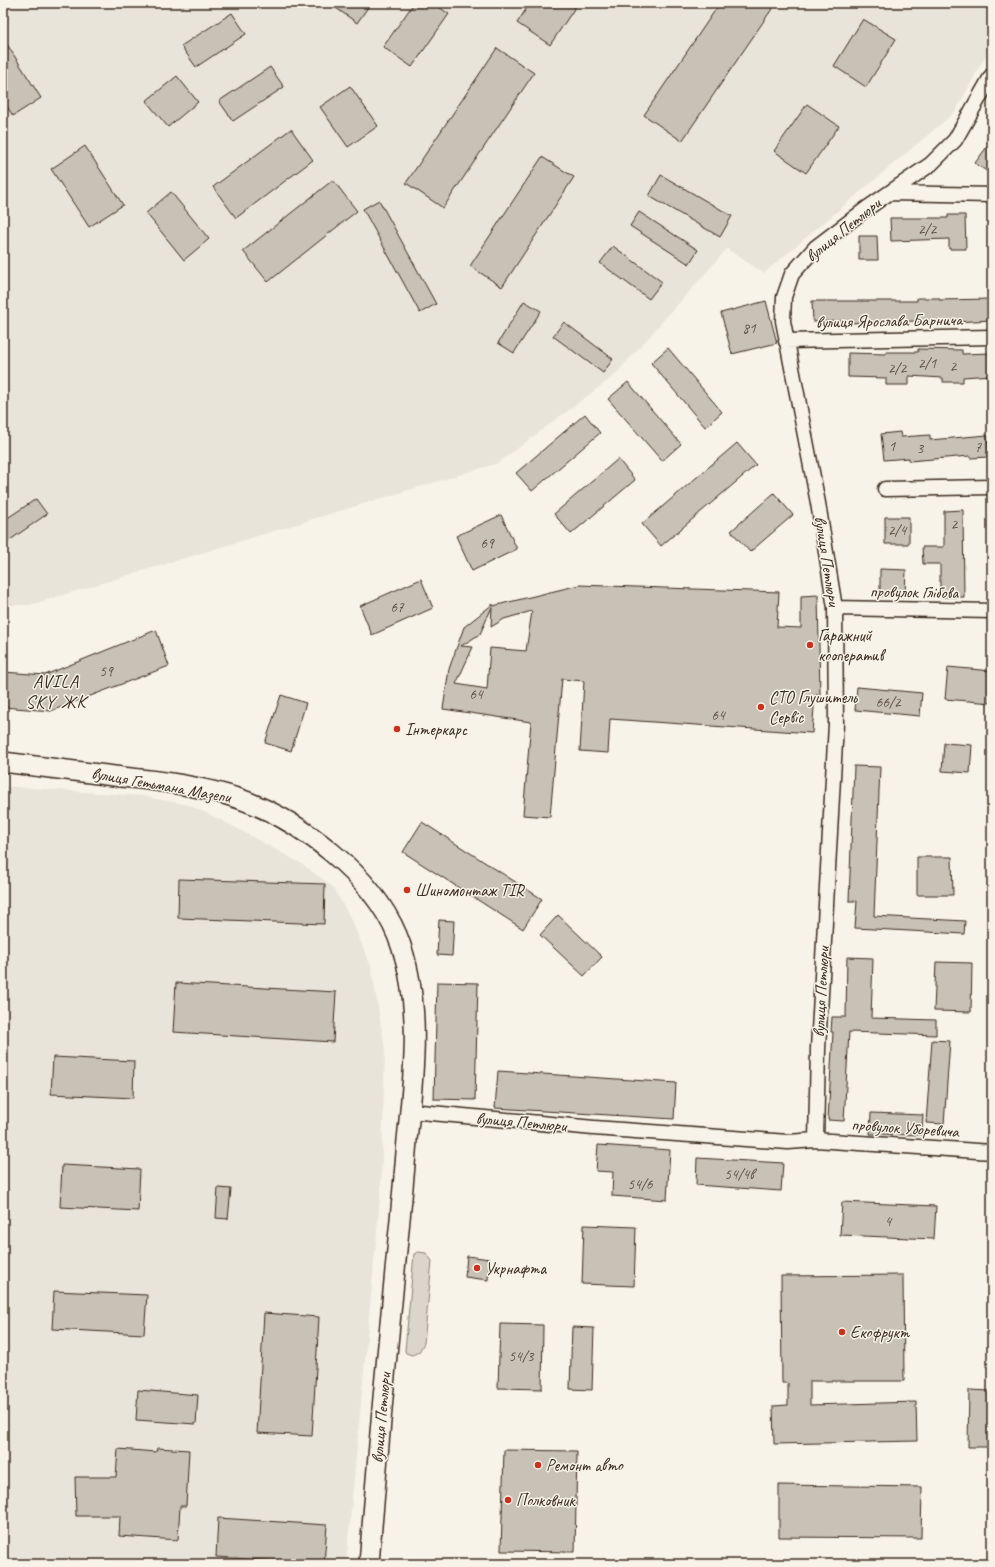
<svg xmlns="http://www.w3.org/2000/svg" width="995" height="1567" viewBox="0 0 995 1567" font-family="Caveat,sans-serif">
  <style>
    .built { fill: #e9e4d9 }
    .green { fill: #dbd6cb; stroke: #8b8074 }
    .building { fill: #c8c1b6; stroke: #3b2a1e; fill-rule: evenodd }
    .lines { fill: none; stroke-linecap: round; stroke-linejoin: round }
    .street-casing { stroke: #3b2a1e; stroke-width: 17 }
    .secondary-casing { stroke: #3b2a1e; stroke-width: 22 }
    .street { stroke: #f7f3e8; stroke-width: 14 }
    .secondary { stroke: #f7f3e8; stroke-width: 19 }
    .poi-dot { fill: #c8321e; stroke: #f7f3e8; stroke-width: 1.5 }
    .labels { text-anchor: middle; dominant-baseline: central; stroke-width: 3; stroke-linejoin: round; paint-order: stroke }
    .number-label { font-size: 15px; fill: #5e5044 }
    .street-label { font-size: 17px; fill: #3b2a1e; stroke: #f7f3e8 }
    .poi-label { font-size: 17px; fill: #3b2a1e; stroke: #f7f3e8; text-anchor: start }
    .neighbourhood-label { font-size: 18px; letter-spacing: 1px; fill: #3b2a1e; stroke: #f7f3e8 }
  </style>
  <rect width="100%" height="100%" fill="#f7f3e8"/>
  <filter id="ink" filterUnits="userSpaceOnUse"><feTurbulence type="fractalNoise" baseFrequency=".025" numOctaves="2"/><feDisplacementMap in="SourceGraphic" scale="8" xChannelSelector="R" yChannelSelector="G"/><feConvolveMatrix kernelMatrix="1 2 1 2 8 2 1 2 1" color-interpolation-filters="sRGB"/></filter>
  <g filter="url(#ink)">
    <!-- built -->
    <path class="built" d="M3 3H992V44L955 112 764 273 727 249 614 376 498 463 30 605H3Z
      M3 786 142 796 189 805 229 824 302 864 333 887 351 919 371 966 385 1050 381 1188 346 1564H3Z"/>
    <!-- green -->
    <path class="green" d="M418 1252 426 1253 432 1261 424 1343 419 1352 412 1355 406 1353 405 1351 414 1254Z"/>
    <!-- building -->
    <path class="building" d="M329 3H371L357 23Z
      M414 3H433L449 14 412 67 383 47Z
      M530 3H578L550 45 517 23Z
      M720 3H776L682 141 644 115Z
      M232 13 246 34 196 67 181 46Z
      M863 19 896 39 866 87 834 66Z
      M3 38 41 98 13 116 3 100Z
      M497 48 534 73 443 208 406 183Z
      M270 67 284 87 233 121 219 101Z
      M177 76 198 102 168 127 146 101Z
      M350 86 378 126 348 147 320 107Z
      M807 104 839 126 806 173 774 151Z
      M291 129 313 160 236 218 213 187Z
      M992 140V175L975 163Z
      M85 146 123 205 89 227 51 169Z
      M542 157 574 177 502 287 470 266Z
      M661 175 732 216 720 237 649 196Z
      M333 180 357 211 268 282 243 251Z
      M171 192 209 239 184 260 146 213Z
      M379 200 436 304 420 313 363 209Z
      M639 212 698 250 689 264 630 226Z
      M948 215H965L966 249H949V239L891 241 890 218H948Z
      M859 236H877L878 260H859Z
      M613 246 662 282 649 299 600 263Z
      M917 298H939V300L992 299V320L918 324V321L846 323V321L813 322 812 301H917Z
      M524 301 541 311 514 353 498 343Z
      M766 301 777 343 732 354 721 313Z
      M564 322 613 359 603 373 553 336Z
      M668 348 722 412 705 427 651 363Z
      M918 349 962 350V354L992 353V375L963 377V382H943V378L909 376V385H886V378L848 377V353L886 354V352H918Z
      M628 382 681 444 662 461 608 399Z
      M585 414 600 433 532 491 516 473Z
      M900 432 901 437 930 435V440L987 435 989 457 970 458V456L909 461V458L884 460 881 434Z
      M737 443 756 465 661 546 642 524Z
      M618 459 635 480 571 534 554 514Z
      M774 493 793 515 750 552 731 531Z
      M36 499 47 514 3 545V521Z
      M963 510 964 597H940V564H923L922 547H944V511Z
      M501 515 517 549 472 571 456 536Z
      M885 517H909V544H885Z
      M880 569 906 570 905 596H880Z
      M421 579 433 608 372 635 360 606Z
      M579 585 779 592 777 627 801 628V596L818 595 820 695H815L812 733 610 719 608 753 580 751 584 681 562 679 550 817 523 815 531 722 443 709 449 669 464 627 493 604V606ZM492 607 491 627 504 619 532 611 526 651 490 648 487 689 456 684 473 647 461 646 480 634Z
      M156 630 169 666 51 711 3 707V672L45 675Z
      M948 667 992 671V703L945 699Z
      M857 687 922 693 920 716 855 710Z
      M281 695 306 703 291 751 265 743Z
      M944 743 972 745 970 773 942 771Z
      M854 766 880 767 874 916 965 921 964 934 855 928 857 901H849Z
      M422 822 542 899 523 929 403 852Z
      M917 857H952L953 895H917Z
      M179 879 325 884 324 924 178 918Z
      M558 915 602 957 584 976 540 935Z
      M439 920 454 921 452 956 437 955Z
      M847 957 873 958 871 1018 936 1020V1035L849 1032 844 1121 828 1120 833 1032H831L832 1017H846Z
      M936 962 972 963 971 1012 934 1011Z
      M437 982 478 983 475 1100 434 1099Z
      M176 983 336 992 333 1042 173 1032Z
      M932 1040 950 1041 944 1124 926 1123Z
      M53 1057 134 1061 133 1098 51 1094Z
      M498 1071 676 1083 674 1119 495 1108Z
      M871 1113 923 1115 922 1135 870 1134Z
      M598 1145 670 1150 667 1200 612 1196 613 1172 596 1171Z
      M697 1158 783 1163 781 1191 696 1185Z
      M62 1165 140 1169 138 1211 60 1207Z
      M218 1188 231 1189 228 1219 216 1218Z
      M842 1202 936 1206 934 1239 840 1235Z
      M584 1225 636 1227 634 1286 582 1284Z
      M467 1256 490 1259 488 1280 465 1277Z
      M903 1275 904 1381H810V1405L916 1402 917 1441 774 1444 773 1406 788 1405V1383H782L781 1276Z
      M54 1291 147 1295 144 1334 52 1329Z
      M264 1313 319 1317 312 1436 257 1433Z
      M500 1324 543 1325 542 1389 498 1388Z
      M572 1327 594 1328 592 1390 570 1389Z
      M138 1390 198 1395 196 1424 136 1420Z
      M969 1390 992 1391V1447H968Z
      M157 1448 189 1450 186 1506H180L178 1540 119 1536 120 1516H76L75 1477H116L118 1449 156 1452Z
      M504 1450 577 1451 575 1552 501 1551Z
      M779 1485 922 1487 921 1538 779 1537Z
      M218 1518 327 1525 324 1564 216 1557Z"/>
    <g class="lines">
      <defs>
        <path id="street" d="M889 193 992 195
          M786 341 992 337
          M885 489 992 487
          M835 608 992 611
          M410 1111 594 1128 788 1142 816 1140 992 1152
          M816 1140 818 1049 836 724 835 608 818 503 783 321 784 297 792 274 816 247 866 209 931 164 955 140 992 75"/>
        <path id="secondary" d="M3 762C43 767 82 772 122 777 161 781 202 786 240 799 300 820 372 875 397 935 423 998 414 1074 407 1140 404 1180 400 1220 396 1260 386 1361 377 1462 369 1564"/>
      </defs>
      <!-- street casing -->
      <use href="#street" class="street-casing"/>
      <!-- secondary casing -->
      <use href="#secondary" class="secondary-casing"/>
      <!-- street -->
      <use href="#street" class="street"/>
      <!-- secondary -->
      <use href="#secondary" class="secondary"/>
    </g>
  </g>
  <!-- markers -->
  <g class="poi-dot">
    <circle cx="810" cy="645" r="4"/>
    <circle cx="761" cy="707" r="4"/>
    <circle cx="397" cy="729" r="4"/>
    <circle cx="407" cy="890" r="4"/>
    <circle cx="477" cy="1268" r="4"/>
    <circle cx="842" cy="1332" r="4"/>
    <circle cx="538" cy="1465" r="4"/>
    <circle cx="508" cy="1500" r="4"/>
  </g>
  <g class="labels">
    <!-- number labels -->
    <g class="number-label">
      <text x="927" y="229">2/2</text>
      <text x="749" y="328">81</text>
      <text x="927" y="363">2/1</text>
      <text x="953" y="366">2</text>
      <text x="897" y="368">2/2</text>
      <text x="892" y="446">1</text>
      <text x="978" y="447">7</text>
      <text x="920" y="448">3</text>
      <text x="954" y="524">2</text>
      <text x="897" y="530">2/4</text>
      <text x="487" y="543">69</text>
      <text x="397" y="607">67</text>
      <text x="106" y="671">59</text>
      <text x="476" y="694">64</text>
      <text x="888" y="702">66/2</text>
      <text x="718" y="715">64</text>
      <text x="739" y="1174">54/4в</text>
      <text x="640" y="1184">54/6</text>
      <text x="888" y="1221">4</text>
      <text x="521" y="1356">54/3</text>
    </g>
    <!-- street labels -->
    <g class="street-label">
      <text transform="translate(843 230) rotate(-39)">вулиця Петлюри</text>
      <text transform="translate(889 321) rotate(-1)">вулиця Ярослава Барнича</text>
      <text transform="translate(827 561) rotate(81)">вулиця Петлюри</text>
      <text transform="translate(914 592) rotate(1)">провулок Глібова</text>
      <text transform="translate(161 785) rotate(10)">вулиця Гетьмана Мазепи</text>
      <text transform="translate(821 992) rotate(-87)">вулиця Петлюри</text>
      <text transform="translate(521 1122) rotate(5)">вулиця Петлюри</text>
      <text transform="translate(905 1128) rotate(4)">провулок Уборевича</text>
      <text transform="translate(381 1418) rotate(-85)">вулиця Петлюри</text>
    </g>
    <!-- poi labels -->
    <g class="poi-label">
      <text x="818" y="635">Гаражний<tspan x="818" dy="20">кооператив</tspan></text>
      <text x="769" y="697">СТО Глушитель<tspan x="769" dy="20">Сервіс</tspan></text>
      <text x="405" y="729">Інтеркарс</text>
      <text x="415" y="890">Шиномонтаж TIR</text>
      <text x="485" y="1268">Укрнафта</text>
      <text x="850" y="1332">Екофрукт</text>
      <text x="546" y="1465">Ремонт авто</text>
      <text x="516" y="1500">Полковник</text>
    </g>
    <!-- neighbourhood labels -->
    <g class="neighbourhood-label">
      <text x="56" y="681">AVILA<tspan x="56" dy="21">SKY ЖК</tspan></text>
    </g>
  </g>
  <!-- margin -->
  <rect width="995" height="1567" fill="none" stroke="#f7f3e8" stroke-width="16"/>
  <rect x="8" y="8" width="979" height="1551" fill="none" stroke="#3b2a1e" stroke-width="1.5" filter="url(#ink)"/>
</svg>
